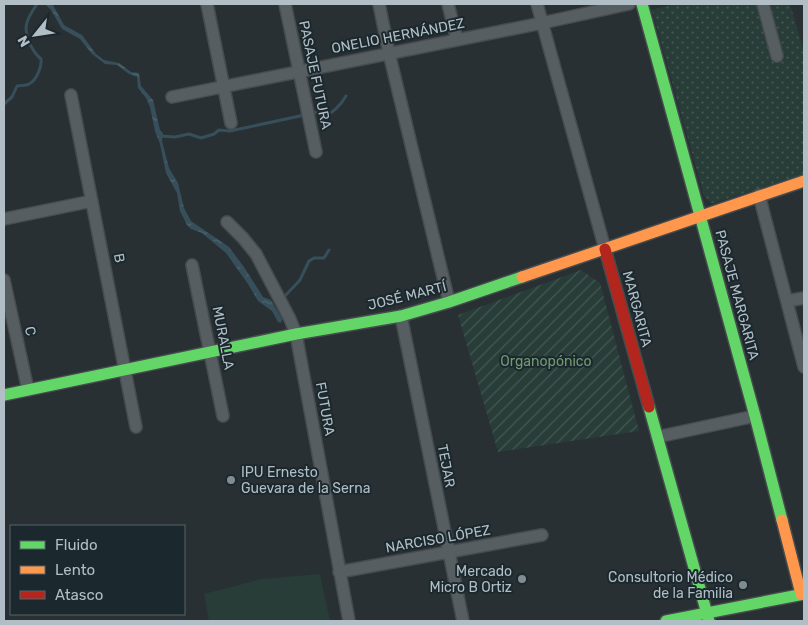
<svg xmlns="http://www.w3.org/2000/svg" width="808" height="625" viewBox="0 0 808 625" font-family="Rubik,sans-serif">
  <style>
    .grass { fill: url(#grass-dots) }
    .park { fill: #283d38 }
    .garden { fill: url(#garden-furrows) }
    .water { fill: url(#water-ripples) }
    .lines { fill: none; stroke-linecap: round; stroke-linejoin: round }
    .stream { stroke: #364f5a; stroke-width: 3 }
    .street-casing { stroke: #464c4e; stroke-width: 14 }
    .fast-casing { stroke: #464c4e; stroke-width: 14 }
    .slow-casing { stroke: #464c4e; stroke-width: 14 }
    .jam-casing { stroke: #464c4e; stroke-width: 14 }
    .street { stroke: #575e62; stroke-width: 11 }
    .fast { stroke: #63d668; stroke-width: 11 }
    .slow { stroke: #ff974d; stroke-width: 11 }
    .jam { stroke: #b3261e; stroke-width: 11 }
    .poi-dot { fill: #818c92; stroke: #1b282e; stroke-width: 2 }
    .labels { text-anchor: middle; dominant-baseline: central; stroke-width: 4; stroke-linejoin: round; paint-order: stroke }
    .street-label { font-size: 14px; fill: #b1bec5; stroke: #1b282e }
    .park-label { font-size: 14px; fill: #729a70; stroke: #1b282e }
    .poi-label { font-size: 14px; fill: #b1bec5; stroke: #1b282e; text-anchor: end }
  </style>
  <defs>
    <pattern id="grass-dots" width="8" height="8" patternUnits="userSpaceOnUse" patternTransform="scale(1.25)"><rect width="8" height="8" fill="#283d38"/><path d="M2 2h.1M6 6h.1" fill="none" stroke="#455753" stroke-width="1.8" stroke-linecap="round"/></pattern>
    <pattern id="garden-furrows" width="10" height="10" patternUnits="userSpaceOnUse" patternTransform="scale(1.25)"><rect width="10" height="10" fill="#283d38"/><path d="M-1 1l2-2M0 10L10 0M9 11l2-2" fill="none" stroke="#455753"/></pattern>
    <pattern id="water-ripples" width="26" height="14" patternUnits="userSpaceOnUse" patternTransform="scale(1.25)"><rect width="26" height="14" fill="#364f5a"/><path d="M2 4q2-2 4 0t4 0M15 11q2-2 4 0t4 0" fill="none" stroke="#516770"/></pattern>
  </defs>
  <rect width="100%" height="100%" fill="#283033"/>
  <!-- grass -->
  <path class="grass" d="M673 4H790L804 52V174L714 203H711L704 196 652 10Z"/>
  <!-- park -->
  <path class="park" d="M320 574 330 621H209L204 594 262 579Z"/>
  <!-- garden -->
  <path class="garden" d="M581 270 600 283 639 431 498 452 458 315Z"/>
  <!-- water -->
  <path class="water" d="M45 4 53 5 64 25 82 35 96 54 104 60 119 63 131 72 139 73 141 86 153 100 160 130 163 133 162 141 169 168 178 183 184 208 191 221 229 247 244 267 263 297 271 300 282 319 281 323 278 322 272 311 258 301 248 284 226 253 202 233 191 229 187 225 180 211 177 193 166 173 160 144 155 131 150 107 146 98 138 88 137 77 129 74 117 65 105 64 92 54 80 39 62 29 51 10Z"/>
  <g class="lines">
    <!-- stream -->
    <path class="stream" d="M4 104 12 97 17 86C21 85 26 86 29 84 37 80 42 66 41 59 36 55 34 52 31 46 22 28 26 20 37 4
      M310 111C315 111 316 113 321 115 331 117 342 103 346 96
      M160 136 175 137 189 134 201 138 214 134 219 130 230 131 300 116 304 113
      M284 297 300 280 309 261 314 258H324L329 250"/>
    <defs>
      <path id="street" d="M207 4 231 123
        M285 4 316 152
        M379 4 389 53 449 302
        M448 4 457 40
        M537 4 605 249
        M763 4 777 56
        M71 95 136 427
        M172 97 542 23 629 4
        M759 195 804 367
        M4 219 92 201
        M227 222 243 238 256 254 290 319 296 334 349 621
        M192 265 223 416
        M4 280 28 390
        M787 301 804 298
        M401 316 463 621
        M657 437 755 416
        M339 572 542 535"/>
      <path id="fast" d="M642 4 755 416 782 520
        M4 395 296 334 401 316 449 302 522 277
        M649 407 709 621
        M666 621 804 594"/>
      <path id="slow" d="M522 277 804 181
        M782 520 801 594"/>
      <path id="jam" d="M605 249 649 407"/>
    </defs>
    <!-- street casing -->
    <use href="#street" class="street-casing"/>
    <!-- fast casing -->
    <use href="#fast" class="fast-casing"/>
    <!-- slow casing -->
    <use href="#slow" class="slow-casing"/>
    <!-- jam casing -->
    <use href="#jam" class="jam-casing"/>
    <!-- street -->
    <use href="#street" class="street"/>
    <!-- fast -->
    <use href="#fast" class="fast"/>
    <!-- slow -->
    <use href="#slow" class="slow"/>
    <!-- jam -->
    <use href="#jam" class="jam"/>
  </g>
  <!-- markers -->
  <g class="poi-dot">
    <circle cx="231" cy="480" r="5"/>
    <circle cx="522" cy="579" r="5"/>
    <circle cx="743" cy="585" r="5"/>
  </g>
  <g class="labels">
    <!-- street labels -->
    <g class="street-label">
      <text transform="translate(398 36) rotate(-11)">ONELIO HERNÁNDEZ</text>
      <text transform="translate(315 75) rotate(78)">PASAJE FUTURA</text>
      <text transform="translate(119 258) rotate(79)">B</text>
      <text transform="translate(737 295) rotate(75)">PASAJE MARGARITA</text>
      <text transform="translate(407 296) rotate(-14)">JOSÉ MARTÍ</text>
      <text transform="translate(637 309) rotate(75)">MARGARITA</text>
      <text transform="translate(30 331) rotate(78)">C</text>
      <text transform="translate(223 338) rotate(79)">MURALLA</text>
      <text transform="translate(325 409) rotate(80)">FUTURA</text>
      <text transform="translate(446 466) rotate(79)">TEJAR</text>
      <text transform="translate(438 539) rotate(-10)">NARCISO LÓPEZ</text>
    </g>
    <!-- park labels -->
    <g class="park-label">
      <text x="546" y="361">Organopónico</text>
    </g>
    <!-- poi labels -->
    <g class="poi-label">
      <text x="241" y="472" text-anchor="start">IPU Ernesto<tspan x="241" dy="16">Guevara de la Serna</tspan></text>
      <text x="512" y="571">Mercado<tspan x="512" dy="16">Micro B Ortiz</tspan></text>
      <text x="733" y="577">Consultorio Médico<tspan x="733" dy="16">de la Familia</tspan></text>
    </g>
  </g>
  <!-- border -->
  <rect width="808" height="625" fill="none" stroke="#b1bec5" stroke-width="10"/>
  <!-- legend -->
  <rect x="10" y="525" width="175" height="90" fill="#1b282e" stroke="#57646a"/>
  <rect x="20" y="541" width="25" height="8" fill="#63d668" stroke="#57646a"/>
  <text x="55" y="550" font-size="15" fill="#b1bec5">Fluido</text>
  <rect x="20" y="566" width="25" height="8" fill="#ff974d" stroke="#57646a"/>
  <text x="55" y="575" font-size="15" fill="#b1bec5">Lento</text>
  <rect x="20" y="591" width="25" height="8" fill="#b3261e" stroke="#57646a"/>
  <text x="55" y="600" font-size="15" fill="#b1bec5">Atasco</text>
  <!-- north arrow -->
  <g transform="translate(35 35) rotate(240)" stroke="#1b282e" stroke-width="4" paint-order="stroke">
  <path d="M0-4L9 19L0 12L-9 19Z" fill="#b1bec5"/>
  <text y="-8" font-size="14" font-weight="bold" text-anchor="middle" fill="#b1bec5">N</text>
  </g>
</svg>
